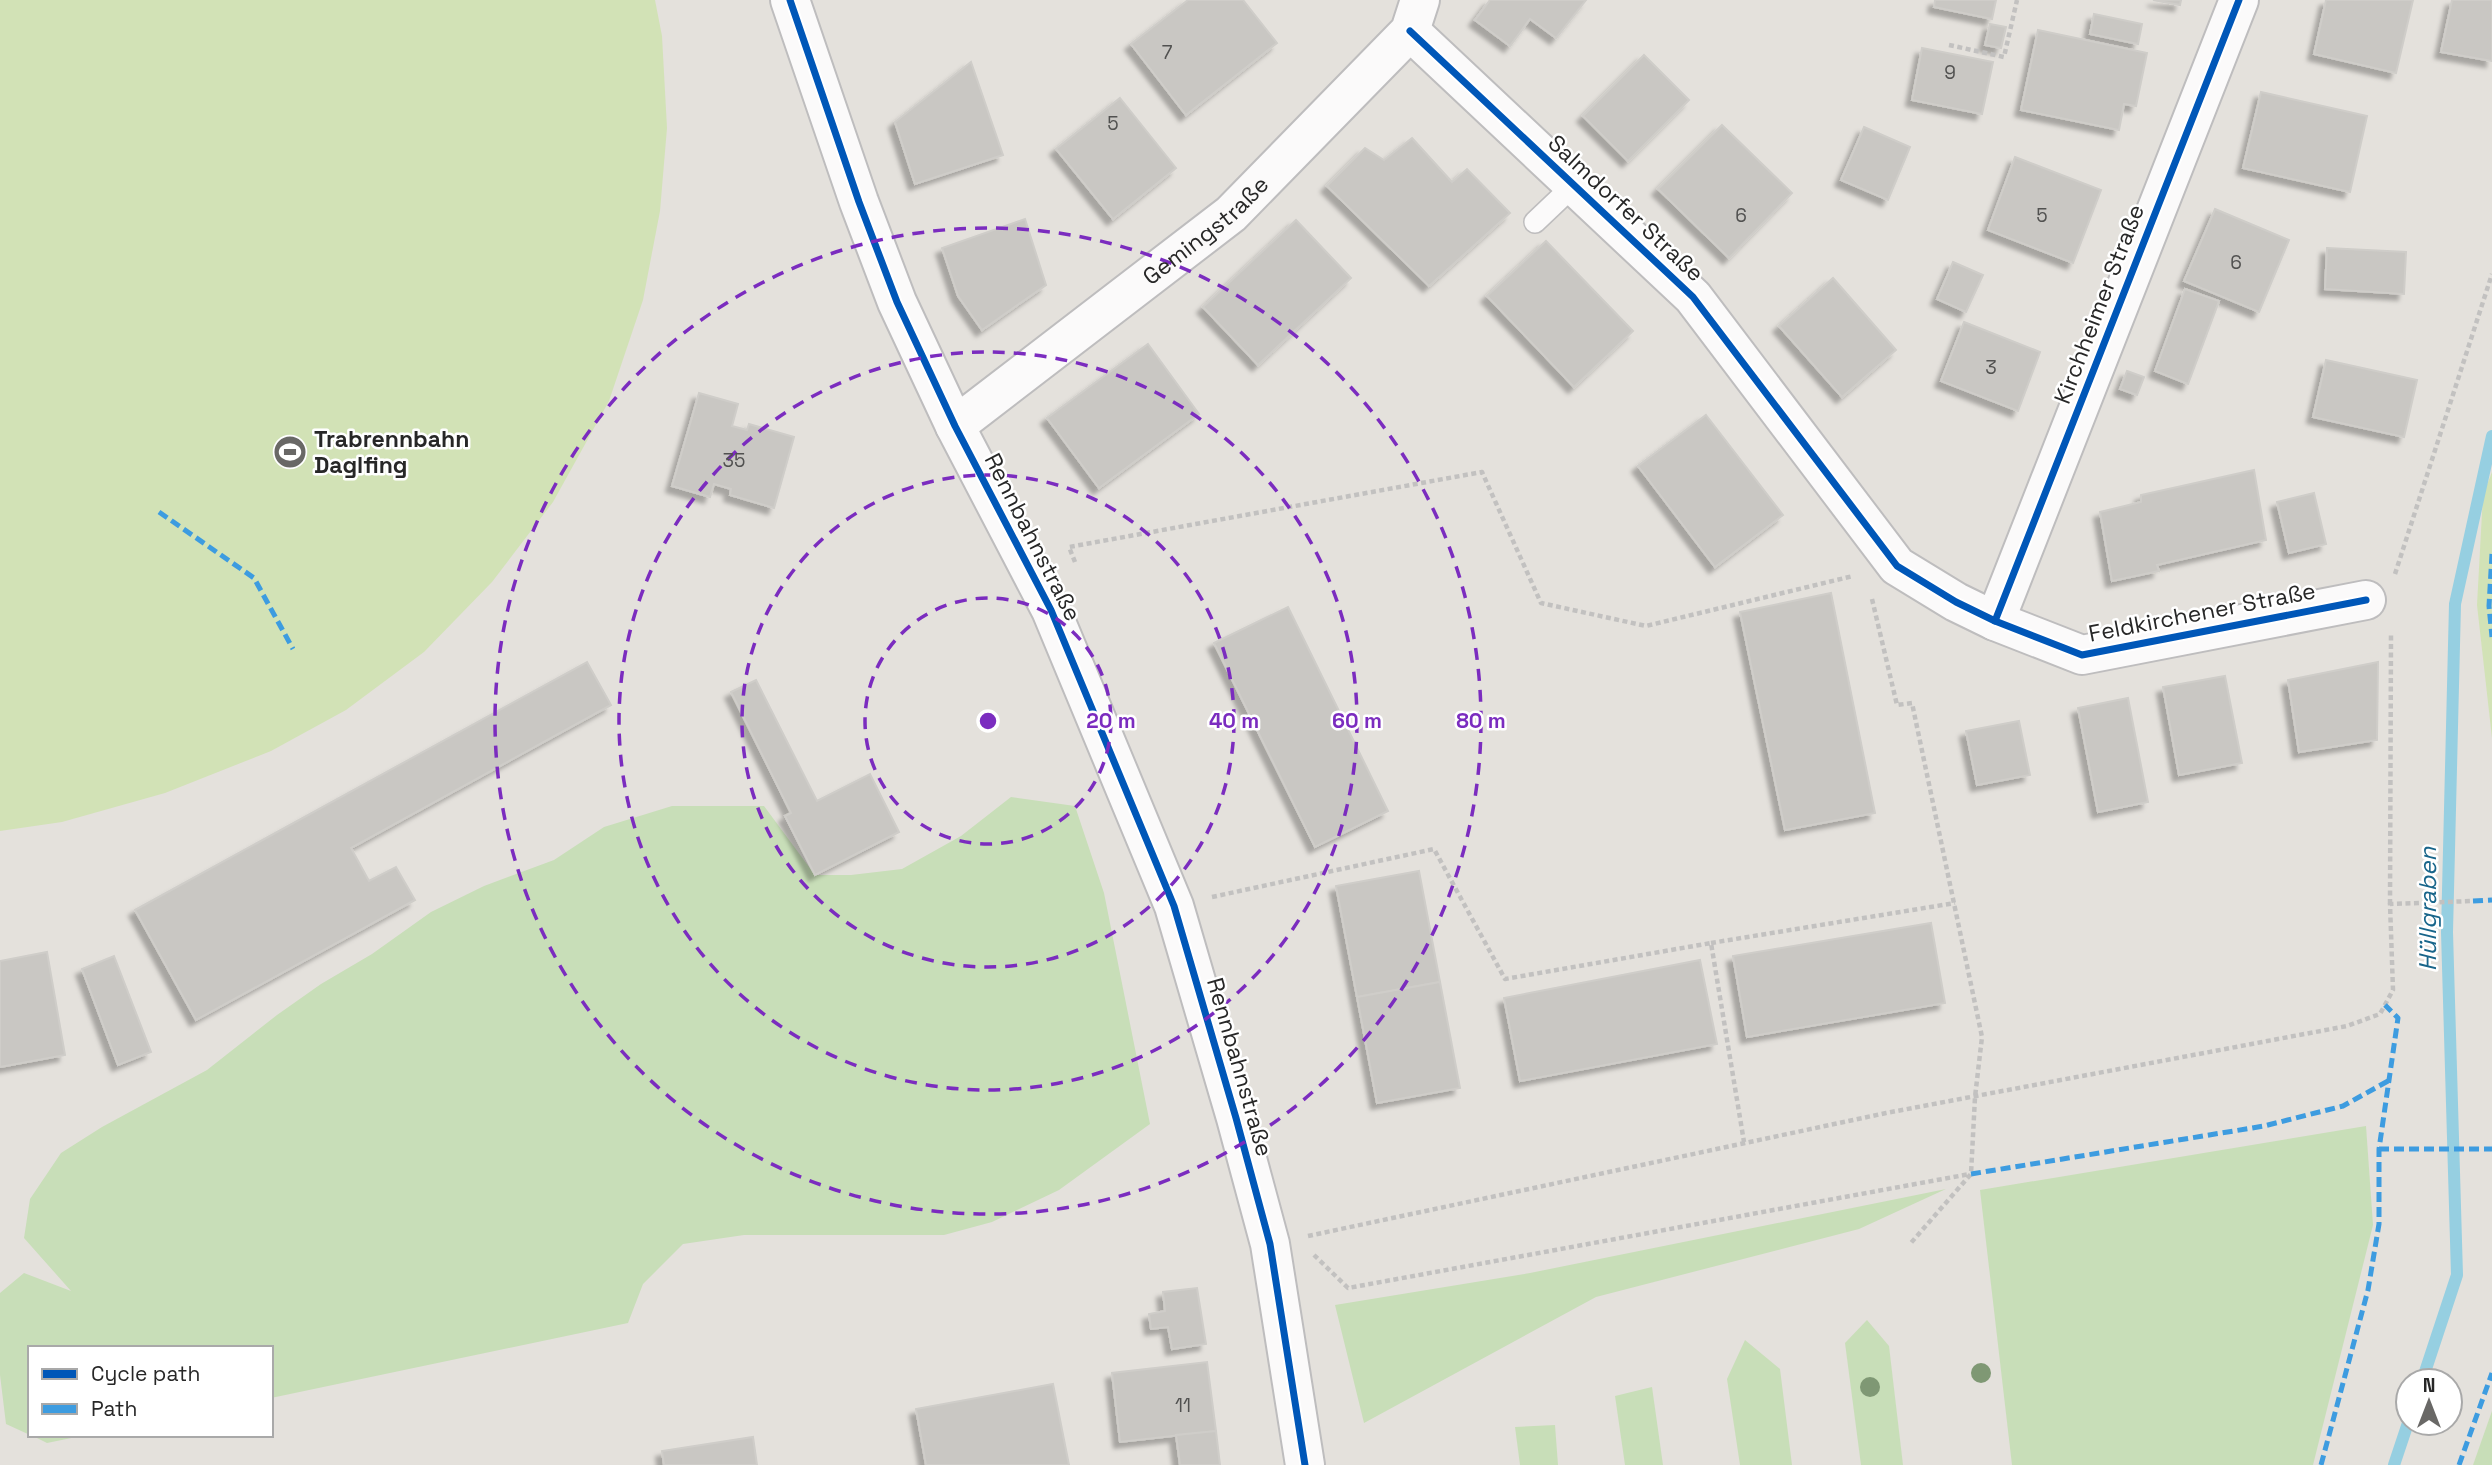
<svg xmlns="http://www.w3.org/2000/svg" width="2492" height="1465" font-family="'Space Grotesk',sans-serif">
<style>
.green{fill:#c8deb8}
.pitch{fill:#d2e2b6}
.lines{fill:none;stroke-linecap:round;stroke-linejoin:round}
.stream{stroke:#96cfe1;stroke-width:12}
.building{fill:#c9c7c3;stroke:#cfcdc9;stroke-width:2;filter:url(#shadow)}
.lane-casing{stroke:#bebdbe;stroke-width:24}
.street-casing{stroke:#bebdbe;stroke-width:42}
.secondary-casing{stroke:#bebdbe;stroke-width:42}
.path{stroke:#c2c1c0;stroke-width:4.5;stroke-dasharray:5 3.5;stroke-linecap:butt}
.lane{stroke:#fbfafa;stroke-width:21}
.street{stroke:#fbfafa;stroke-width:38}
.secondary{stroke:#fbfafa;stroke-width:38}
.quiet{stroke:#3d9ce0;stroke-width:5;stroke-dasharray:10 5;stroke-linecap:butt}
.cycleway-casing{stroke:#fff;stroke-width:11}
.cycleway{stroke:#0057b8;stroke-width:7}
.tree{fill:#7f9874}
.ring{fill:none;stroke:#7b2cbf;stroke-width:3.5;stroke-dasharray:12 9}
.labels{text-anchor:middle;stroke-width:5;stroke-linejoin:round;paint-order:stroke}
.number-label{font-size:19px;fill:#515150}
.street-label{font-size:23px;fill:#272727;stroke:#fff}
.poi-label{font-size:23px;font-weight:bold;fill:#272727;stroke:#fff;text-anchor:start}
.water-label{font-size:24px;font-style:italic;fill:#18658a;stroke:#fff}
.centre{fill:#7b2cbf;stroke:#fff;stroke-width:3.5}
.ring-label{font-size:21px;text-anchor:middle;font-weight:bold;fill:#7b2cbf;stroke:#fff;stroke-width:5;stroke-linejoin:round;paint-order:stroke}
</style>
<defs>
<filter id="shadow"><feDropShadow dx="-6" dy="6" stdDeviation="2" flood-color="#0004"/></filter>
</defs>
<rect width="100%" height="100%" fill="#e4e1dc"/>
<!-- green -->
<g class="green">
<polygon points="1011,797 1075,806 1104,893 1150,1124 1059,1190 992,1222 944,1235 744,1235 683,1244 643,1284 628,1323 271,1398 271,1348 30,1348 30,1435 6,1424 0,1375 0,1293 24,1273 71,1291 24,1238 30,1199 61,1153 102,1127 207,1070 277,1015 321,984 372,954 431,912 484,886 554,860 604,827 672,806 764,806 815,875 851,875 902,869 961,836"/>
<polygon points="2366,1126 2373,1225 2313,1465 2012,1465 1980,1190"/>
<polygon points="1946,1189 1859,1229 1596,1297 1364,1423 1335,1305 1530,1273"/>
<polygon points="1867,1320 1889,1346 1903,1465 1861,1465 1845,1343"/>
<polygon points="1745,1340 1780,1369 1792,1465 1740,1465 1727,1379"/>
<polygon points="1652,1387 1663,1465 1625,1465 1615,1396"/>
<polygon points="2492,1411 2492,1465 2473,1465"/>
<polygon points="1555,1425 1558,1465 1520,1465 1515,1427"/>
<polygon points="31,1435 86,1435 47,1443"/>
</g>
<!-- pitch -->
<g class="pitch">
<polygon points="0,0 655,0 662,36 667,128 660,211 643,300 609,401 553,502 492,582 424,652 346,710 271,751 165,793 62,822 0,831"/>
<polygon points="2492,472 2492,738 2477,605 2483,495"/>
</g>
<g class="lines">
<!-- stream -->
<g class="stream">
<polyline points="2422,1381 2457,1275 2447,932 2455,604 2492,436"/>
<polyline points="2394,1465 2408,1423"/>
</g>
</g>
<!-- building -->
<g class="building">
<polygon points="1188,0 1243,0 1277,43 1186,115 1131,44"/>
<polygon points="1490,0 1586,0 1556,38 1530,19 1510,46 1475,20"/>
<polygon points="1935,0 1996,0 1992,19 1934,7"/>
<polygon points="2153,0 2181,0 2180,5"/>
<polygon points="2326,0 2413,0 2396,73 2314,54"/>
<polygon points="2452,0 2492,0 2492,61 2441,52"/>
<polygon points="2094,14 2142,24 2138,44 2090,34"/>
<polygon points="1990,24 2006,27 2001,48 1985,45"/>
<polygon points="2038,30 2147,53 2136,106 2124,104 2119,130 2021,110"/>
<polygon points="1922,48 1993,62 1982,114 1912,100"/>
<polygon points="1644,55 1689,100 1628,161 1583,116"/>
<polygon points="971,62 1003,155 915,184 895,122"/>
<polygon points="2261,92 2367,116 2350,192 2243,168"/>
<polygon points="1120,98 1176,168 1113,219 1056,149"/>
<polygon points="1722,125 1792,193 1729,258 1658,189"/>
<polygon points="1864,127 1910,147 1888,200 1841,180"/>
<polygon points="1412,138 1452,182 1467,169 1510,213 1429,286 1327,186 1365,148 1384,160"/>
<polygon points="2015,157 2101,190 2073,263 1988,230"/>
<polygon points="2215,209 2289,240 2259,312 2184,281"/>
<polygon points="1025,219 1046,285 982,330 958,296 942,248"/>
<polygon points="1296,220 1351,278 1258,365 1203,307"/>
<polygon points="1546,241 1633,331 1574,387 1487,296"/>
<polygon points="2327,248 2406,252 2404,294 2325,289"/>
<polygon points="1953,262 1983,275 1966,312 1937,299"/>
<polygon points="1833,278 1896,350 1842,397 1779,326"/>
<polygon points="2185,289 2219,301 2188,384 2155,371"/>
<polygon points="1964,322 2040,352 2018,411 1941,381"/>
<polygon points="1148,344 1199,414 1099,488 1047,418"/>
<polygon points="2326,360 2417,380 2404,437 2313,417"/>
<polygon points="2127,371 2144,377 2137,395 2120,389"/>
<polygon points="699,393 738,404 732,426 747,430 749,424 794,437 774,508 730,495 731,489 714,484 710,497 672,486"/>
<polygon points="1706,415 1783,515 1715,567 1638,466"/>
<polygon points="2254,470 2266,540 2157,565 2159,571 2112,581 2100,512 2141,502 2141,495"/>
<polygon points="2314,493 2326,544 2289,553 2277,502"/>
<polygon points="1831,593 1875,813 1785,830 1740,612"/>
<polygon points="1288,607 1388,811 1315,847 1214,643"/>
<polygon points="587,662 611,705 351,848 369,881 396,867 415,900 196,1020 135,910"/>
<polygon points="2378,662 2377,740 2299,752 2288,680"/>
<polygon points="2225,676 2242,763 2179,775 2163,687"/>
<polygon points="756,680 817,801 870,774 899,832 815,875 785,816 791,813 731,692"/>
<polygon points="2128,698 2148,802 2098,812 2078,708"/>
<polygon points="2019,721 2030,775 1977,785 1966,731"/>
<polygon points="1419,871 1440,982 1357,997 1336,886"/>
<polygon points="1931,923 1945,1003 1747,1037 1733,956"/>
<polygon points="47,952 65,1055 0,1067 0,961"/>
<polygon points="114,956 151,1052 118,1065 82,969"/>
<polygon points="1700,960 1717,1044 1520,1081 1504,998"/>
<polygon points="1440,982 1460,1088 1377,1103 1357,997"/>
<polygon points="1197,1288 1206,1344 1172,1349 1168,1327 1151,1329 1149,1314 1165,1311 1163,1292"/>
<polygon points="1207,1362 1216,1431 1120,1442 1112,1373"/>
<polygon points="1053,1384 1069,1465 926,1465 916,1409"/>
<polygon points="1216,1431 1220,1465 1180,1465 1176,1435"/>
<polygon points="753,1437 757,1465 664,1465 662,1451"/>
</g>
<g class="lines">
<defs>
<polyline id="lane" points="1535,222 1574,185"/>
<g id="street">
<polyline points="1410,31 1693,297 1897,566 1956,602 1995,621 2082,655 2366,600"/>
<path id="s1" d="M955 426 1231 214 1410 31 1420 0"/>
<polyline points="1995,621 2239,0"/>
</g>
<polyline id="secondary" points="790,0 859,202 897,302 955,426 1051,610 1174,906 1236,1118 1270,1244 1305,1465"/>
</defs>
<!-- lane casing -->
<use href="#lane" class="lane-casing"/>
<!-- street casing -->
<use href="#street" class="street-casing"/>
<!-- secondary casing -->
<use href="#secondary" class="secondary-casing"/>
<!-- path -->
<g class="path">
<polyline points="1949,45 2004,57 2017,0"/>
<polyline points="1075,562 1069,547 1482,472 1541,603 1646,626 1853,576"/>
<polyline points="2395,574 2492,274"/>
<polyline points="1872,599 1897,705 1912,703 1982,1037 1975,1097 1971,1174 1910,1244"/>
<polyline points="1212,897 1434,849 1505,979 1711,943 1744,1142"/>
<polyline points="2390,904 2391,632"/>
<polyline points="1711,943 1955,903"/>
<polyline points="1308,1236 1886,1113 2347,1026 2380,1014 2393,990 2390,904 2473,901"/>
<polyline points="1314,1255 1348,1288 1970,1174"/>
</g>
<!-- lane -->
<use href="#lane" class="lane"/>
<!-- street -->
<use href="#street" class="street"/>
<!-- secondary -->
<use href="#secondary" class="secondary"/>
<!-- quiet -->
<g class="quiet">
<polyline points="159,512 254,578 293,649"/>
<polyline points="2492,554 2489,606 2492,637"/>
<polyline points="2473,901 2492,900"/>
<polyline points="2379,1149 2492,1149"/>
<polyline points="1971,1174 2264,1126 2343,1106 2388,1081"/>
<polyline points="2321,1465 2368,1290 2379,1224 2379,1149 2398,1018 2385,1005"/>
<polyline points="2459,1465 2492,1373"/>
</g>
<defs>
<g id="cycleway">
<polyline points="790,0 859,202 897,302 955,426 1051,610 1174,906 1236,1118 1270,1244 1305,1465"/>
<polyline points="1410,31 1693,297 1897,566 1956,602 1995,621 2082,655 2366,600"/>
<polyline points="1995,621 2239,0"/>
</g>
</defs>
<!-- cycleway casing -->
<use href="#cycleway" class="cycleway-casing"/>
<!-- cycleway -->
<use href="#cycleway" class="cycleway"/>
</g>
<!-- trees -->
<g class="tree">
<circle cx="1981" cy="1373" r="10"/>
<circle cx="1870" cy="1387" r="10"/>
</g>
<!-- distance rings -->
<g class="ring">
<circle cx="988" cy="721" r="123"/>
<circle cx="988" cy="721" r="246"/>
<circle cx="988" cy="721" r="369"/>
<circle cx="988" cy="721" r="493"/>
</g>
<!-- icons -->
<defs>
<symbol id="stadium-disc" viewBox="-11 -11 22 22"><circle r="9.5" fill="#696866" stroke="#fff"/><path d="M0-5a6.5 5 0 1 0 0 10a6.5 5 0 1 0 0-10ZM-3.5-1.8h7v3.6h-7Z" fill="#fff"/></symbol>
</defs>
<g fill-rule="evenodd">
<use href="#stadium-disc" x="271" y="433" width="38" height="38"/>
</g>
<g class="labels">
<!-- number labels -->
<g class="number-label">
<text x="1167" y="59">7</text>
<text x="1950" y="79">9</text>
<text x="1113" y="130">5</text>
<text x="1741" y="222">6</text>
<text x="2042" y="222">5</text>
<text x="2236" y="269">6</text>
<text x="1991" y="374">3</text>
<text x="734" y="467">35</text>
<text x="1183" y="1412">11</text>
</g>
<!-- street labels -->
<g class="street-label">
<text transform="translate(1626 208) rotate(43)" y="8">Salmdorfer Straße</text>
<text dy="8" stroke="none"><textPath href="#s1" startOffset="318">Gemingstraße</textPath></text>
<text transform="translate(2099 304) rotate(-69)" y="8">Kirchheimer Straße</text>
<text transform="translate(1033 537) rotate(63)" y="8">Rennbahnstraße</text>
<text transform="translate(2202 612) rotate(-11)" y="8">Feldkirchener Straße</text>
<text transform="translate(1240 1067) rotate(74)" y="8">Rennbahnstraße</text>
</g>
<!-- poi labels -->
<g class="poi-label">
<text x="314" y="447">Trabrennbahn<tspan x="314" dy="26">Daglfing</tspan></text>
</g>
<!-- water labels -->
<g class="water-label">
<text transform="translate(2428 909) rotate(-90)" y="8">Hüllgraben</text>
</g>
</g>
<circle cx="988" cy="721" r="10" class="centre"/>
<g class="ring-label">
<text x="1111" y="728">20 m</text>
<text x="1234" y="728">40 m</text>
<text x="1357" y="728">60 m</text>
<text x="1481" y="728">80 m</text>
</g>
<!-- legend -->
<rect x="28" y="1346" width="245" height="91" fill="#ffffff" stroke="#a9a9a9" stroke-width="2"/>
<rect x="42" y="1369" width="35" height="10" fill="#0057b8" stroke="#a9a9a9" stroke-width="2"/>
<text x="91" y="1381" font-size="21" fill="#272727">Cycle path</text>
<rect x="42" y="1404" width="35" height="10" fill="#3d9ce0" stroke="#a9a9a9" stroke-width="2"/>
<text x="91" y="1416" font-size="21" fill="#272727">Path</text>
<!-- north arrow -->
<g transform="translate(2429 1402)"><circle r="33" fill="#ffffff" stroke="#a9a9a9" stroke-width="2"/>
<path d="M0-5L12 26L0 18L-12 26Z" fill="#696866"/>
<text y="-10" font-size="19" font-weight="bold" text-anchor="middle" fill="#272727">N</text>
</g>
</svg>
